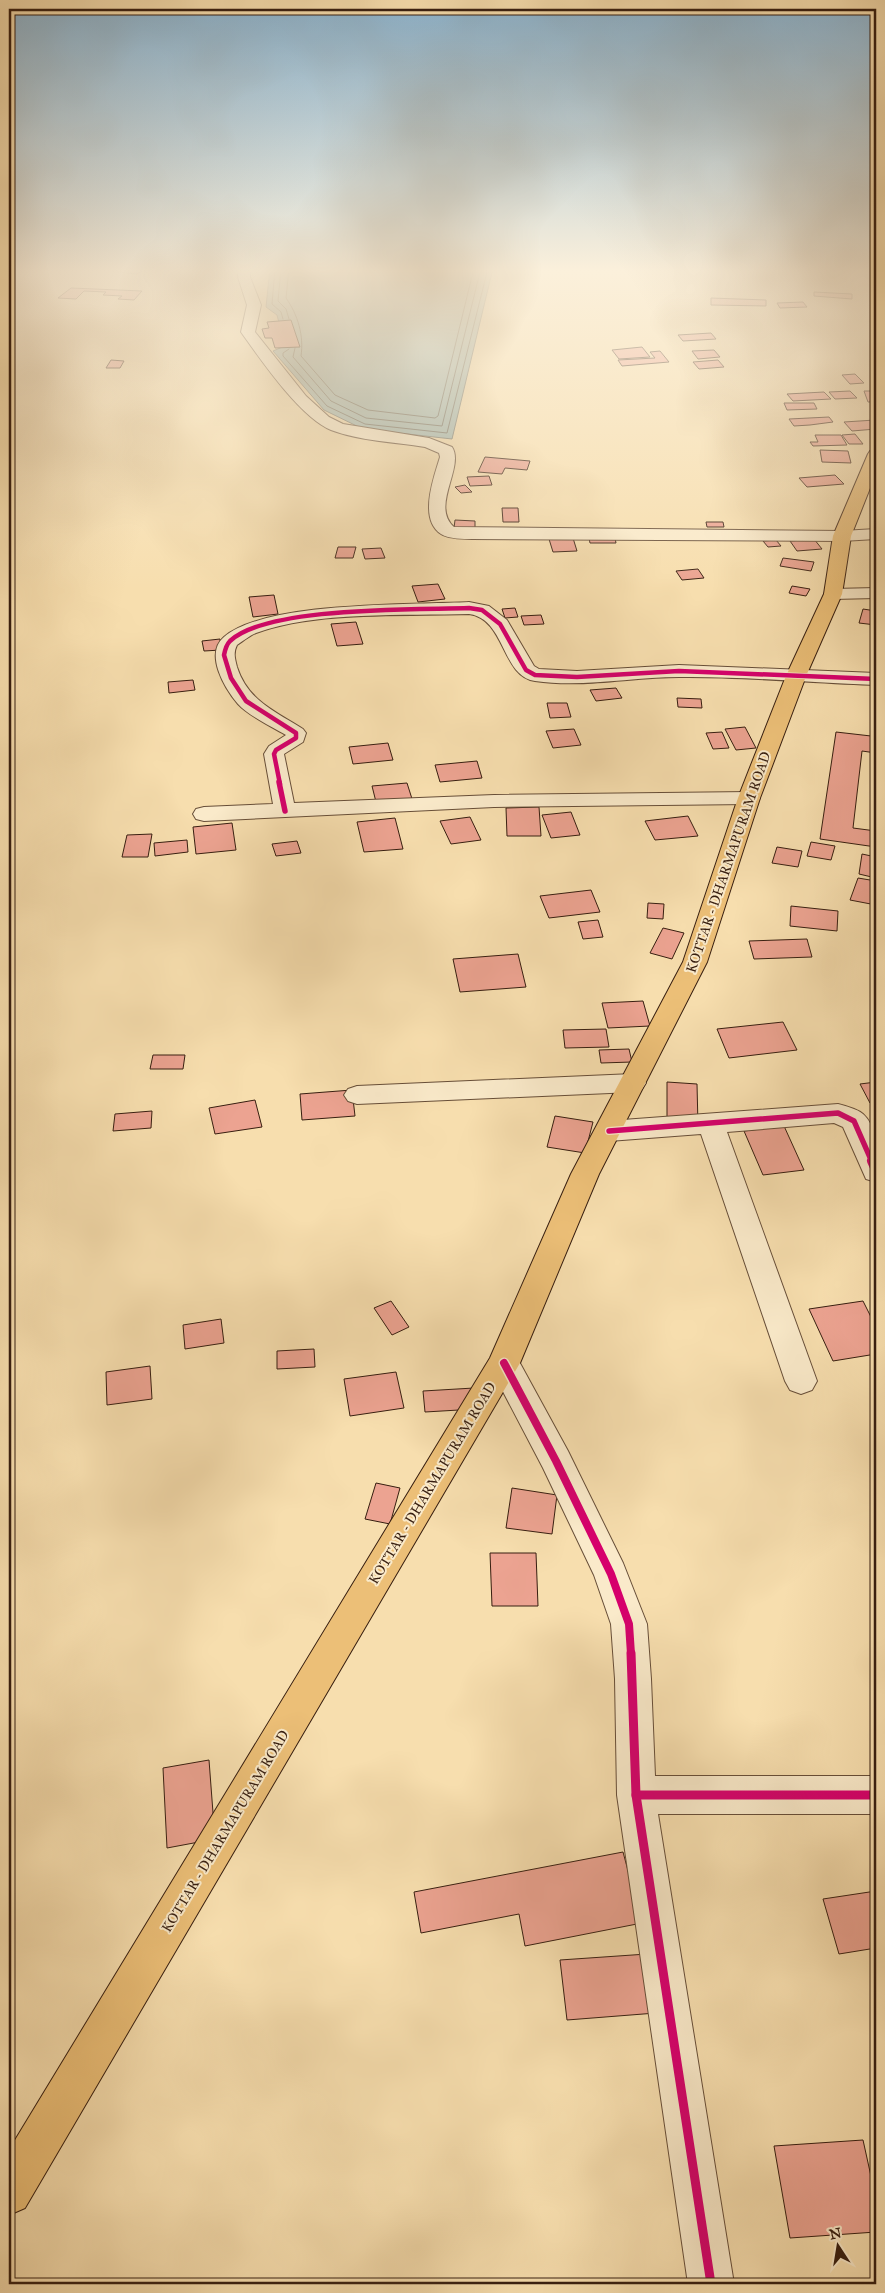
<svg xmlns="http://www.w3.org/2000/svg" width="885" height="2293" font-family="'IM FELL Great Primer',serif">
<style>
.water{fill:#a1bab5;stroke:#777c73}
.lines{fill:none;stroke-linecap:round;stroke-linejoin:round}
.shore{stroke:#6c6c62;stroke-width:1}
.building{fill:#eca391;stroke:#371e10}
.minor-casing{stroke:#674e38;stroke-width:2}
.major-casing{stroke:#371e10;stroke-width:2}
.minor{fill:#faeaca;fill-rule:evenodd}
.major{fill:#ecbf77;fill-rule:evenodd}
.cycleway-far3-casing{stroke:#faeaca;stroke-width:6}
.cycleway-far2-casing{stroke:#faeaca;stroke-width:8}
.cycleway-far1-casing{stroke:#faeaca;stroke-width:11}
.cycleway-casing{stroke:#faeaca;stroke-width:12}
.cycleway-far3{stroke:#d6006c;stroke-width:4.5}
.cycleway-far2{stroke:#d6006c;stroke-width:5.5}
.cycleway-far1{stroke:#d6006c;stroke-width:8}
.cycleway{stroke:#d6006c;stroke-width:9}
.labels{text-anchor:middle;stroke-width:4;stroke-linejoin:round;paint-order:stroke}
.street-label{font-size:14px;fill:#371e10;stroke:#faeaca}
</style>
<rect width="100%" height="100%" fill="#f7deae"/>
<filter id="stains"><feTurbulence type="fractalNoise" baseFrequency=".004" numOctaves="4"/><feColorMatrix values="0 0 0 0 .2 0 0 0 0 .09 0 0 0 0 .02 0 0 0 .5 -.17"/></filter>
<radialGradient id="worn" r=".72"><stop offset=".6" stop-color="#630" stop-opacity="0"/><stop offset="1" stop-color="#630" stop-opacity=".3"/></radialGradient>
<!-- water -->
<polygon class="water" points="270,268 493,268 452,439 363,429 324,410 273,351 285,346 277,315 266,307"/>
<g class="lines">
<!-- shore -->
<g class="shore">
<polyline points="275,268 272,304 281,312 283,319"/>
<polyline points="281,268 278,301 286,309 289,319"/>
<path d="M289 268 286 298C298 315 304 336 301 356L335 395 368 410 435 418 438 416 474 268"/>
<polyline points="295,348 293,357 331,401 366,418 442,426 481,268"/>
<polyline points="289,349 283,353 283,356 327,406 365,424 447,433 488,268"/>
</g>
</g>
<!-- building -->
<g class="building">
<polygon points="106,268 143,268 146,269 137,274 103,270"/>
<polygon points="71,288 142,291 134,300 118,299 122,296 103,295 106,292 84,291 76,299 58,298"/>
<polygon points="814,292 852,294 852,299 814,296"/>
<polygon points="711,298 766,300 766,306 711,305"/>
<polygon points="803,302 807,307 780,308 777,303"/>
<polygon points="291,320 300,347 275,348 272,338 265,338 262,329 269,328 267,322"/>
<polygon points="711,333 716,339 683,341 678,335"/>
<polygon points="642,347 650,357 619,359 612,350"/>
<polygon points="714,350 720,357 698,359 692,351"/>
<polygon points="660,351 669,362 622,366 618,360 655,358 650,352"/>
<polygon points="111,360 124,361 120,368 106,368"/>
<polygon points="718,360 724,367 699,369 693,362"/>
<polygon points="855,374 864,383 850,384 842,375"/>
<polygon points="850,391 857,398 835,399 829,392"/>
<polygon points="864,391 876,391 876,402 868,402"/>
<polygon points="824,392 831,399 793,401 787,394"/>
<polygon points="784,403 814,403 817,409 787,410"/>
<polygon points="829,417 833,422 810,425 794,426 789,419"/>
<polygon points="875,420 876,429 852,431 844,422"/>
<polygon points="855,434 863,444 849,444 842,435"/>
<polygon points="815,435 841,435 847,445 813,446 810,442 818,442"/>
<polygon points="820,450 848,451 851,463 822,462"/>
<polygon points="485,457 530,461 527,470 505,468 502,474 478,472"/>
<polygon points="835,475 844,484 807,487 799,478"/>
<polygon points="489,476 492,485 470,486 467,477"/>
<polygon points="465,485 472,492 461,493 455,487"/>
<polygon points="502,508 518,508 519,522 503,522"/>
<polygon points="455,520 475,521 475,528 454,528"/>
<polygon points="706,522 723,522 724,527 707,527"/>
<polygon points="573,538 577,551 553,552 549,539"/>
<polygon points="589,538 615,538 616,543 590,543"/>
<polygon points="814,539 822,549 797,551 790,541"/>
<polygon points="776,540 781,546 768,547 763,541"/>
<polygon points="338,547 356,547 353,558 335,558"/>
<polygon points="381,548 385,558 365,559 362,549"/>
<polygon points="783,558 814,562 811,571 780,566"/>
<polygon points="698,569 704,578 682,580 676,571"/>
<polygon points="438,584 445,599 418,602 412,586"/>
<polygon points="792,586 810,589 806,596 789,593"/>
<polygon points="274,595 278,614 253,617 249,597"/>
<polygon points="515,608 518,617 505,618 502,609"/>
<polygon points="863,609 876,611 876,625 859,623"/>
<polygon points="541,615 544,624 524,625 521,616"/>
<polygon points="356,622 363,644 337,646 331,624"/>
<polygon points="220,639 221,650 204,651 202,641"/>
<polygon points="193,680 195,690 169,693 168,682"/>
<polygon points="616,688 622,698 596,701 590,690"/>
<polygon points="677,698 701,699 702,708 678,707"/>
<polygon points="547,703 567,703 571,717 550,718"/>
<polygon points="872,725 876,725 876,753 862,751 853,828 876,831 876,847 820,839 836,732 871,736"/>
<polygon points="745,727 756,748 736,750 725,729"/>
<polygon points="574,729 581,745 553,748 546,731"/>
<polygon points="722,732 729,748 713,749 706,733"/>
<polygon points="388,743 393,760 353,764 349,747"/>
<polygon points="477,761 482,778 440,782 435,765"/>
<polygon points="407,783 413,802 377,806 372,786"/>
<polygon points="539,807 541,836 507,836 506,808"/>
<polygon points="571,812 580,835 551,838 542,815"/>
<polygon points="688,816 698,836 655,840 645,821"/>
<polygon points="470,817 481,840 451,844 440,821"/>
<polygon points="395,818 403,849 364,852 357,822"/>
<polygon points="232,823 236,850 196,854 193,827"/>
<polygon points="152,834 148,857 122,857 127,835"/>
<polygon points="187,840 188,852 155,856 154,843"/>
<polygon points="297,841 301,853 276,856 272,844"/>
<polygon points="811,842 835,846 831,860 807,856"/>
<polygon points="777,847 802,851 798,867 772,863"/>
<polygon points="862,854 876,857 876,878 859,874"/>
<polygon points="858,878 876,881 876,905 850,900"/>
<polygon points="591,890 600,912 549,918 540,896"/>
<polygon points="648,903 664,904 663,919 647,918"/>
<polygon points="791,906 838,911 837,931 790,926"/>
<polygon points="598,920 603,937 583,939 578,922"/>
<polygon points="663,928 684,933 672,959 650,953"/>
<polygon points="807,939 812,957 754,959 749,941"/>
<polygon points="518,954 526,987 460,992 453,959"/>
<polygon points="643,1001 650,1026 608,1028 602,1003"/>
<polygon points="783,1022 797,1050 729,1058 717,1029"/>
<polygon points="606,1029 609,1047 565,1048 563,1030"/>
<polygon points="629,1049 632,1062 601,1063 599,1050"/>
<polygon points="153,1055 185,1055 183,1069 150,1069"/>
<polygon points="667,1082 697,1084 698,1126 667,1124"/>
<polygon points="876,1082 876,1102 870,1103 860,1084"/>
<polygon points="352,1090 355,1116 302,1120 300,1094"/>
<polygon points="255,1100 262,1127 215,1134 209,1108"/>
<polygon points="152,1111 151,1128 113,1131 115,1114"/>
<polygon points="555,1116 593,1122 585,1153 547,1147"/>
<polygon points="784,1126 804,1170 763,1175 744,1131"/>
<polygon points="391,1301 409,1327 392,1335 374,1308"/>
<polygon points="863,1301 876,1327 876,1354 833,1361 809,1309"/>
<polygon points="221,1319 224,1343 185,1349 183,1325"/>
<polygon points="314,1349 315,1367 277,1369 277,1351"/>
<polygon points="150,1366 152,1399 107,1405 106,1372"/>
<polygon points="396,1372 404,1408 350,1416 344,1379"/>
<polygon points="474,1388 476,1409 425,1412 423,1391"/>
<polygon points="376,1483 400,1488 390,1524 365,1519"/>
<polygon points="512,1488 557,1495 552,1534 506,1528"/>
<polygon points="490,1553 536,1553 538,1606 492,1606"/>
<polygon points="209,1760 215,1839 167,1848 163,1768"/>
<polygon points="623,1852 642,1923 525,1946 519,1914 421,1933 414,1892"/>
<polygon points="876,1891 876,1948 839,1954 823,1899"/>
<polygon points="647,1954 656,2013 567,2020 560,1960"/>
<polygon points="863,2140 876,2199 876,2232 790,2238 774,2146"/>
</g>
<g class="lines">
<defs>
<g id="minor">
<path d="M238 268H250V277L261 305 255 332 306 396 329 417 343 424 429 438 452 447C465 467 430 506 454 527L842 531 876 529V539L842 541 472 539C463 539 449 539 441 534 418 519 434 477 440 457L439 453 425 447C395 442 360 441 331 430 300 417 261 360 241 332L247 305 238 277Z"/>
<polygon points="876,588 876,598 833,599 827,598 824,594 827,590 833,589"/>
<path d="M469 602 489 606 507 620 534 666 539 669 577 671 679 665 876 673V685C811 683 744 676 679 677 631 677 582 688 535 681 501 676 506 619 469 614 406 616 315 611 256 633 249 636 243 641 237 645 233 653 235 659 237 667 248 701 275 711 303 729L306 733 303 742 284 754 294 803 494 795 749 792 757 793 760 798 757 803 749 804 494 807 204 821 196 819 193 814 196 809 204 807 273 804 264 754 269 746 286 735C272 727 249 716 238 704 225 689 204 654 224 637 266 601 412 605 469 602Z"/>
<polygon points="633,1074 642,1077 646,1083 642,1089 633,1092 357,1104 348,1101 344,1095 348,1089 357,1086"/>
<path d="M838 1104C846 1106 857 1109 863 1114 880 1129 876 1162 876 1182L866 1179 843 1127 834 1123 727 1132 817 1381 812 1390 801 1394 790 1390 785 1381 701 1134 609 1141 599 1138 595 1131 599 1124 609 1121Z"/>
<polygon points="504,1351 515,1354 568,1451 623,1563 647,1624 651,1679 655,1776 876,1776 876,1814 658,1814 734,2284 688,2284 617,1795 615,1679 611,1624 594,1575 543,1468 488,1363 493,1354"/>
</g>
<polygon id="major" points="876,449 876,473 851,536 842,594 806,676 760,798 707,962 599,1174 520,1363 25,2208 9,2215 9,2150 490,1358 571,1174 683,962 738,798 786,676 824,594 833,536 868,454 870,451"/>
</defs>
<!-- minor casing -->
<use href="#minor" class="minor-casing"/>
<!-- major casing -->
<use href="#major" class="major-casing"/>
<!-- minor -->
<use href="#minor" class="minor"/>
<!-- major -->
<use href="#major" class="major"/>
<defs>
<path id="cycleway-far3" d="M280 784 274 754 276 750 296 738V733L246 701 231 678 224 655C225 650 226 645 230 641 268 606 416 610 469 608L482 610 500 624 526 670 535 675 577 677 679 671 876 679"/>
<g id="cycleway-far2">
<polyline points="279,782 285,811"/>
<polyline points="609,1131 838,1113 854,1121 872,1162"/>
</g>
<g id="cycleway-far1">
<polyline points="871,1161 876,1172"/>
<polyline points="504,1363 556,1461 611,1574 629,1624 631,1654"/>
</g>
<g id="cycleway">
<polyline points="631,1653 636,1795 876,1795"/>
<polyline points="636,1795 711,2284"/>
</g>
</defs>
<!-- cycleway-far3 casing -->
<use href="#cycleway-far3" class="cycleway-far3-casing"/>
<!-- cycleway-far2 casing -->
<use href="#cycleway-far2" class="cycleway-far2-casing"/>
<!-- cycleway-far1 casing -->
<use href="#cycleway-far1" class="cycleway-far1-casing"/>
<!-- cycleway casing -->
<use href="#cycleway" class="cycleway-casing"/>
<!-- cycleway-far3 -->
<use href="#cycleway-far3" class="cycleway-far3"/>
<!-- cycleway-far2 -->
<use href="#cycleway-far2" class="cycleway-far2"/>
<!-- cycleway-far1 -->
<use href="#cycleway-far1" class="cycleway-far1"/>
<!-- cycleway -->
<use href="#cycleway" class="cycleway"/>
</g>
<!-- sky -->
<linearGradient id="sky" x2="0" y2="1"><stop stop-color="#8bb6d4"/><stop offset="0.46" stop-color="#fbf0db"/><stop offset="1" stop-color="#fbf0db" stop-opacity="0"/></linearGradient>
<rect width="885" height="589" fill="url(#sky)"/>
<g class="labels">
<!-- street labels -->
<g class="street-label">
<text transform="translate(728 862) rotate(-71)" y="5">KOTTAR - DHARMAPURAM ROAD</text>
<text transform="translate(432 1483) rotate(-59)" y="5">KOTTAR - DHARMAPURAM ROAD</text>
<text transform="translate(225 1831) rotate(-59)" y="5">KOTTAR - DHARMAPURAM ROAD</text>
</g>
</g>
<!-- margin -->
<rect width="885" height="2293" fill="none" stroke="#f7deae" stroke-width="30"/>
<rect x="10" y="10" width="865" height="2273" fill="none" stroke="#371e10" stroke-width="2.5"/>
<rect x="15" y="15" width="855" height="2263" fill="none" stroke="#371e10"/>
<!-- north arrow -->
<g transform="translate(838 2246) rotate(348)" stroke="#faeaca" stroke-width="4" paint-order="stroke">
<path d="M0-4L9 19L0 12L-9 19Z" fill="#371e10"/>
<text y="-8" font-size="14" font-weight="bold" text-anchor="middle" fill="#371e10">N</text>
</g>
<rect width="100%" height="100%" filter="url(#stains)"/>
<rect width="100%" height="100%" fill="url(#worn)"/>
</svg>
